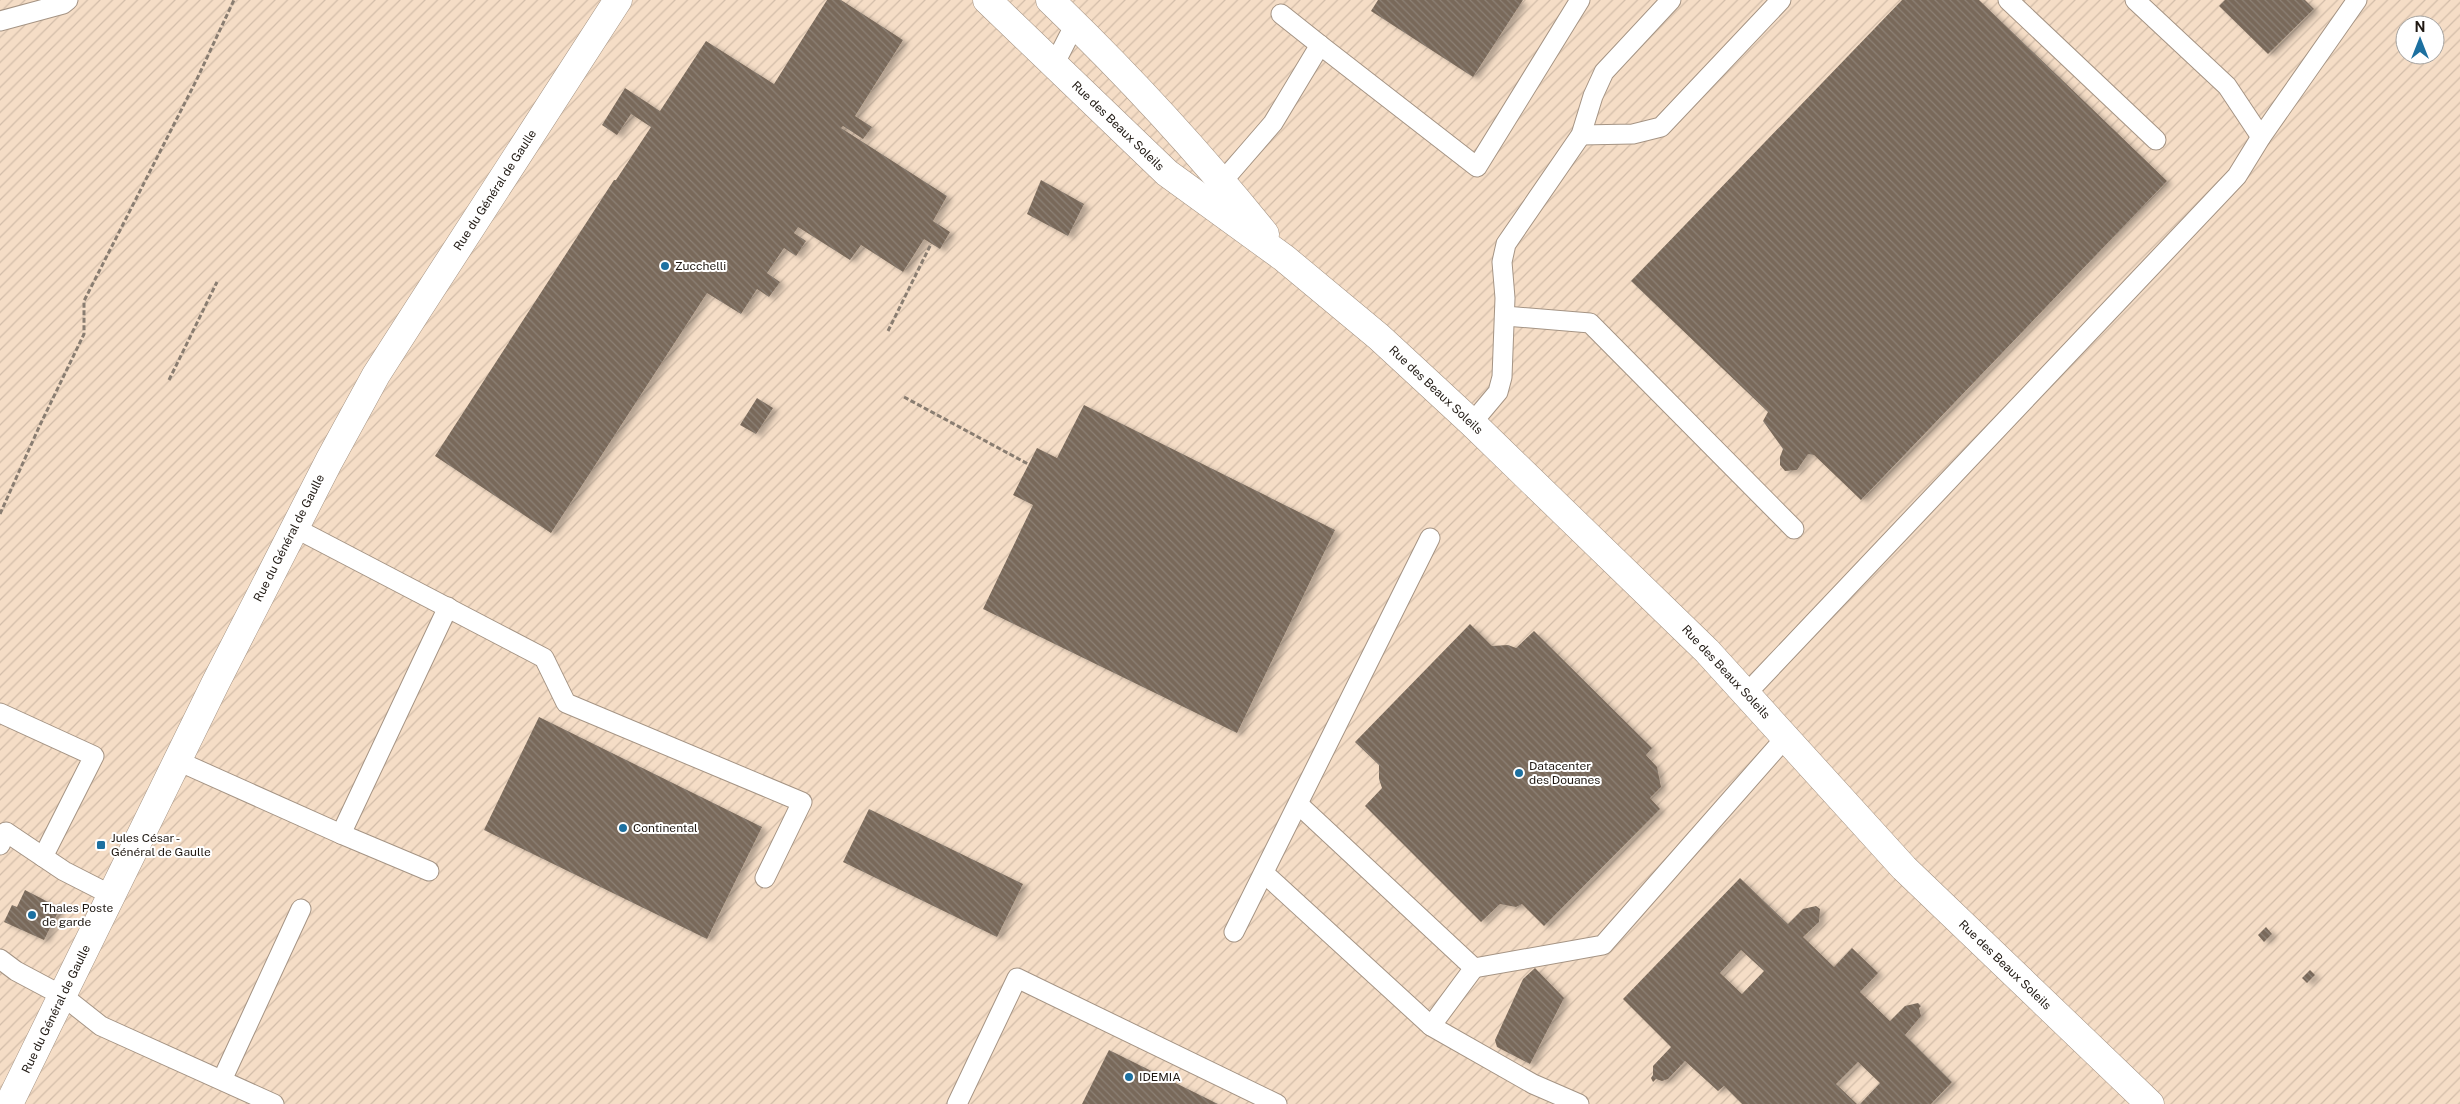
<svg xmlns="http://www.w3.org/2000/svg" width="2460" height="1104" font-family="'Public Sans',sans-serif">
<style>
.industrial{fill:url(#industrial-furrows);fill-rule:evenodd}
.building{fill:url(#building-back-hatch);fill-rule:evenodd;filter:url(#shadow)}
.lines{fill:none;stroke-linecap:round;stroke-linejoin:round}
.lane-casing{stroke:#a59484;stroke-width:21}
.secondary-casing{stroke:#a59484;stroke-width:29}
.path{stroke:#897d71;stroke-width:3;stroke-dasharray:5 2.5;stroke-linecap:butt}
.lane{stroke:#fff;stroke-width:19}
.secondary{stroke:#fff;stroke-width:28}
.poi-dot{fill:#1c70a0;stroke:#fff;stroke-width:2}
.labels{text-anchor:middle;stroke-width:4;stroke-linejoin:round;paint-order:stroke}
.street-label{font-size:12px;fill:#1f1812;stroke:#fff}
.poi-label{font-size:12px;fill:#1f1812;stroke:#fff;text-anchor:start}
</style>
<defs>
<pattern id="industrial-furrows" width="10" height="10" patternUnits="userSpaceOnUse" patternTransform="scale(1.25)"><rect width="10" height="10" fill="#f5ddc6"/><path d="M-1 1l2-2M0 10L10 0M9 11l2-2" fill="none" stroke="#d2bda9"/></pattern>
<pattern id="building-back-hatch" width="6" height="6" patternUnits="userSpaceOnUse" patternTransform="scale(1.25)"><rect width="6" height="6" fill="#79695a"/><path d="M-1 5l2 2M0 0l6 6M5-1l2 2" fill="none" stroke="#8d8176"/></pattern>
<filter id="shadow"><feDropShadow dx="5.5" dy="3" stdDeviation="2.5" flood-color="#0004"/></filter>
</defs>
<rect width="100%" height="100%" fill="#fbe9d7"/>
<!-- industrial -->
<path class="industrial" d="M0 0H2460V1104H0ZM2405 25H2435V55H2405Z"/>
<!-- building -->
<g class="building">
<polygon points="827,0 841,0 903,40 855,116 872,127 863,139 843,126 841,128 947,196 933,221 950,232 940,249 924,239 903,272 861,245 850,260 798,227 794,233 806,241 796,256 784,248 767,273 780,282 769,297 757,289 741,314 707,293 551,533 435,456 614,180 616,180 651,127 631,114 617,135 602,125 625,88 660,111 706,41 774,84"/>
<polygon points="1378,0 1523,0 1473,77 1371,11"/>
<polygon points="1902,0 1979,0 2167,181 1861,500 1814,455 1808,454 1797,470 1785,471 1780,465 1780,457 1783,449 1763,421 1768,412 1631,281"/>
<polygon points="2225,0 2305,0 2314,9 2268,54 2219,6"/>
<polygon points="1041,180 1084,204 1068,236 1027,214"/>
<polygon points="757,398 773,408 756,434 740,425"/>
<polygon points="1084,405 1335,530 1237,733 983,609 1033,505 1013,495 1037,448 1057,458"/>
<polygon points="1470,624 1492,646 1508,645 1516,648 1534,631 1652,748 1646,755 1657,767 1661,787 1650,798 1660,809 1544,926 1522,904 1516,907 1500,904 1481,922 1365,806 1382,788 1379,779 1379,765 1355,742"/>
<polygon points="539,717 762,827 707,939 484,830"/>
<polygon points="869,809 1023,884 997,937 843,862"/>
<path d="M1740 878 1788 924 1803 909 1816 906 1820 909 1819 922 1803 937 1834 967 1852 948 1875 970 1878 973 1860 992 1890 1021 1905 1006 1918 1003 1921 1006 1919 1008 1921 1016 1905 1035 1952 1082 1931 1104H1860L1880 1083 1858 1062 1836 1084 1857 1104H1742L1724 1086 1718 1091 1685 1061 1668 1079 1662 1081 1656 1079 1653 1082 1651 1078 1653 1075V1066L1671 1047 1623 999ZM1741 950 1764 971 1742 994 1720 973Z"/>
<polygon points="25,890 60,908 44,940 4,922 12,905 17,907"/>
<polygon points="2266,927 2272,934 2264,942 2258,935"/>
<polygon points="1535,968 1564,998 1530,1064 1497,1047 1495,1040 1523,979"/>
<polygon points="2310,970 2315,975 2307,983 2302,978"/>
<polygon points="1109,1050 1218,1104 1082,1104"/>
</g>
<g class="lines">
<defs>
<g id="lane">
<polyline points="2008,0 2156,140"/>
<polyline points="2135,0 2227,86 2261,137"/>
<polyline points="1281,14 1320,45"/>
<polyline points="0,21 63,4 68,0"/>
<polyline points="1054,65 1075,24"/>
<polyline points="1581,135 1633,134 1661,127 1781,0"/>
<polyline points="1215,190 1273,123 1320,45 1477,167 1580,0"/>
<polyline points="1505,316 1590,323 1794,529"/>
<polyline points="1472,423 1498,392 1502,377 1505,298 1502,262 1506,244 1581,135 1593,96 1604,72 1671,0"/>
<polyline points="295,528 544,658 566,703 802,802 765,878"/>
<polyline points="1747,693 2237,176 2261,137 2357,0"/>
<polyline points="0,713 94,756 43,857"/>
<polyline points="178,761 341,834 448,607"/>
<polyline points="341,834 429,871"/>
<polyline points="0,845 6,832 64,871 113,896"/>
<polyline points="1264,873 1431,1026 1474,968 1298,804"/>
<polyline points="1234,932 1430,538"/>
<polyline points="0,959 16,971 63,996 101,1026 274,1104"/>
<polyline points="1474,968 1603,945 1786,737"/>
<polyline points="1431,1026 1533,1084 1579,1104"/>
<polyline points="222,1080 301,909"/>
<polyline points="957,1104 1017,978 1277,1104"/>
</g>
<g id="secondary">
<polyline points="987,0 1167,173 1284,258 1379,337 1472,423 1707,651 1904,868 2150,1104"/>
<path d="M1050 0C1127 74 1198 151 1265 234"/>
<polyline points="9,1104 215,684 329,461 376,375 417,311 618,0"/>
</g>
</defs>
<!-- lane casing -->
<use href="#lane" class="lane-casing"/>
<!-- secondary casing -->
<use href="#secondary" class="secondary-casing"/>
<!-- path -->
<g class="path">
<polyline points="888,331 931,244"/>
<polyline points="169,380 217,282"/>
<polyline points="904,397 1028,464"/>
<polyline points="0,514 40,425 84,334 84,301 196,81 234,0"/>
</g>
<!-- lane -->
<use href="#lane" class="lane"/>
<!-- secondary -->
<use href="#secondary" class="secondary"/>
</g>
<!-- markers -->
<g class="poi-dot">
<circle cx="665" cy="266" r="5"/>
<circle cx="1519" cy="773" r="5"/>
<circle cx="623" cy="828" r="5"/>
<rect x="96" y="840" width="10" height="10" rx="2.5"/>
<circle cx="32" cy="915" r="5"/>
<circle cx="1129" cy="1077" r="5"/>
</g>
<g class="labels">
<!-- street labels -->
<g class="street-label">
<text transform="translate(1118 126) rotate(44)" y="4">Rue des Beaux Soleils</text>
<text transform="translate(495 190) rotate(-57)" y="4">Rue du Général de Gaulle</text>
<text transform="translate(1436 390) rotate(43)" y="4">Rue des Beaux Soleils</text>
<text transform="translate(289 538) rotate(-63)" y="4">Rue du Général de Gaulle</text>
<text transform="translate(1726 672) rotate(47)" y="4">Rue des Beaux Soleils</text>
<text transform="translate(2005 965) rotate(44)" y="4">Rue des Beaux Soleils</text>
<text transform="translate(56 1009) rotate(-64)" y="4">Rue du Général de Gaulle</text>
</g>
<!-- poi labels -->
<g class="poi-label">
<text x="675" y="270">Zucchelli</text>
<text x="1529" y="770">Datacenter<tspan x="1529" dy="14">des Douanes</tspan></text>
<text x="633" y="832">Continental</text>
<text x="111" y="842">Jules César -<tspan x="111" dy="14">Général de Gaulle</tspan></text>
<text x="42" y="912">Thales Poste<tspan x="42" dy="14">de garde</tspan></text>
<text x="1139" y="1081">IDEMIA</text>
</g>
</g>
<!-- north arrow -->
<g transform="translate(2420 40)"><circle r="24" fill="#ffffff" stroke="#a5a3a0"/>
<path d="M0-4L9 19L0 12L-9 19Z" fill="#1c70a0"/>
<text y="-8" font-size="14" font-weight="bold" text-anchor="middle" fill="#1f1812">N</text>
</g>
</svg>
